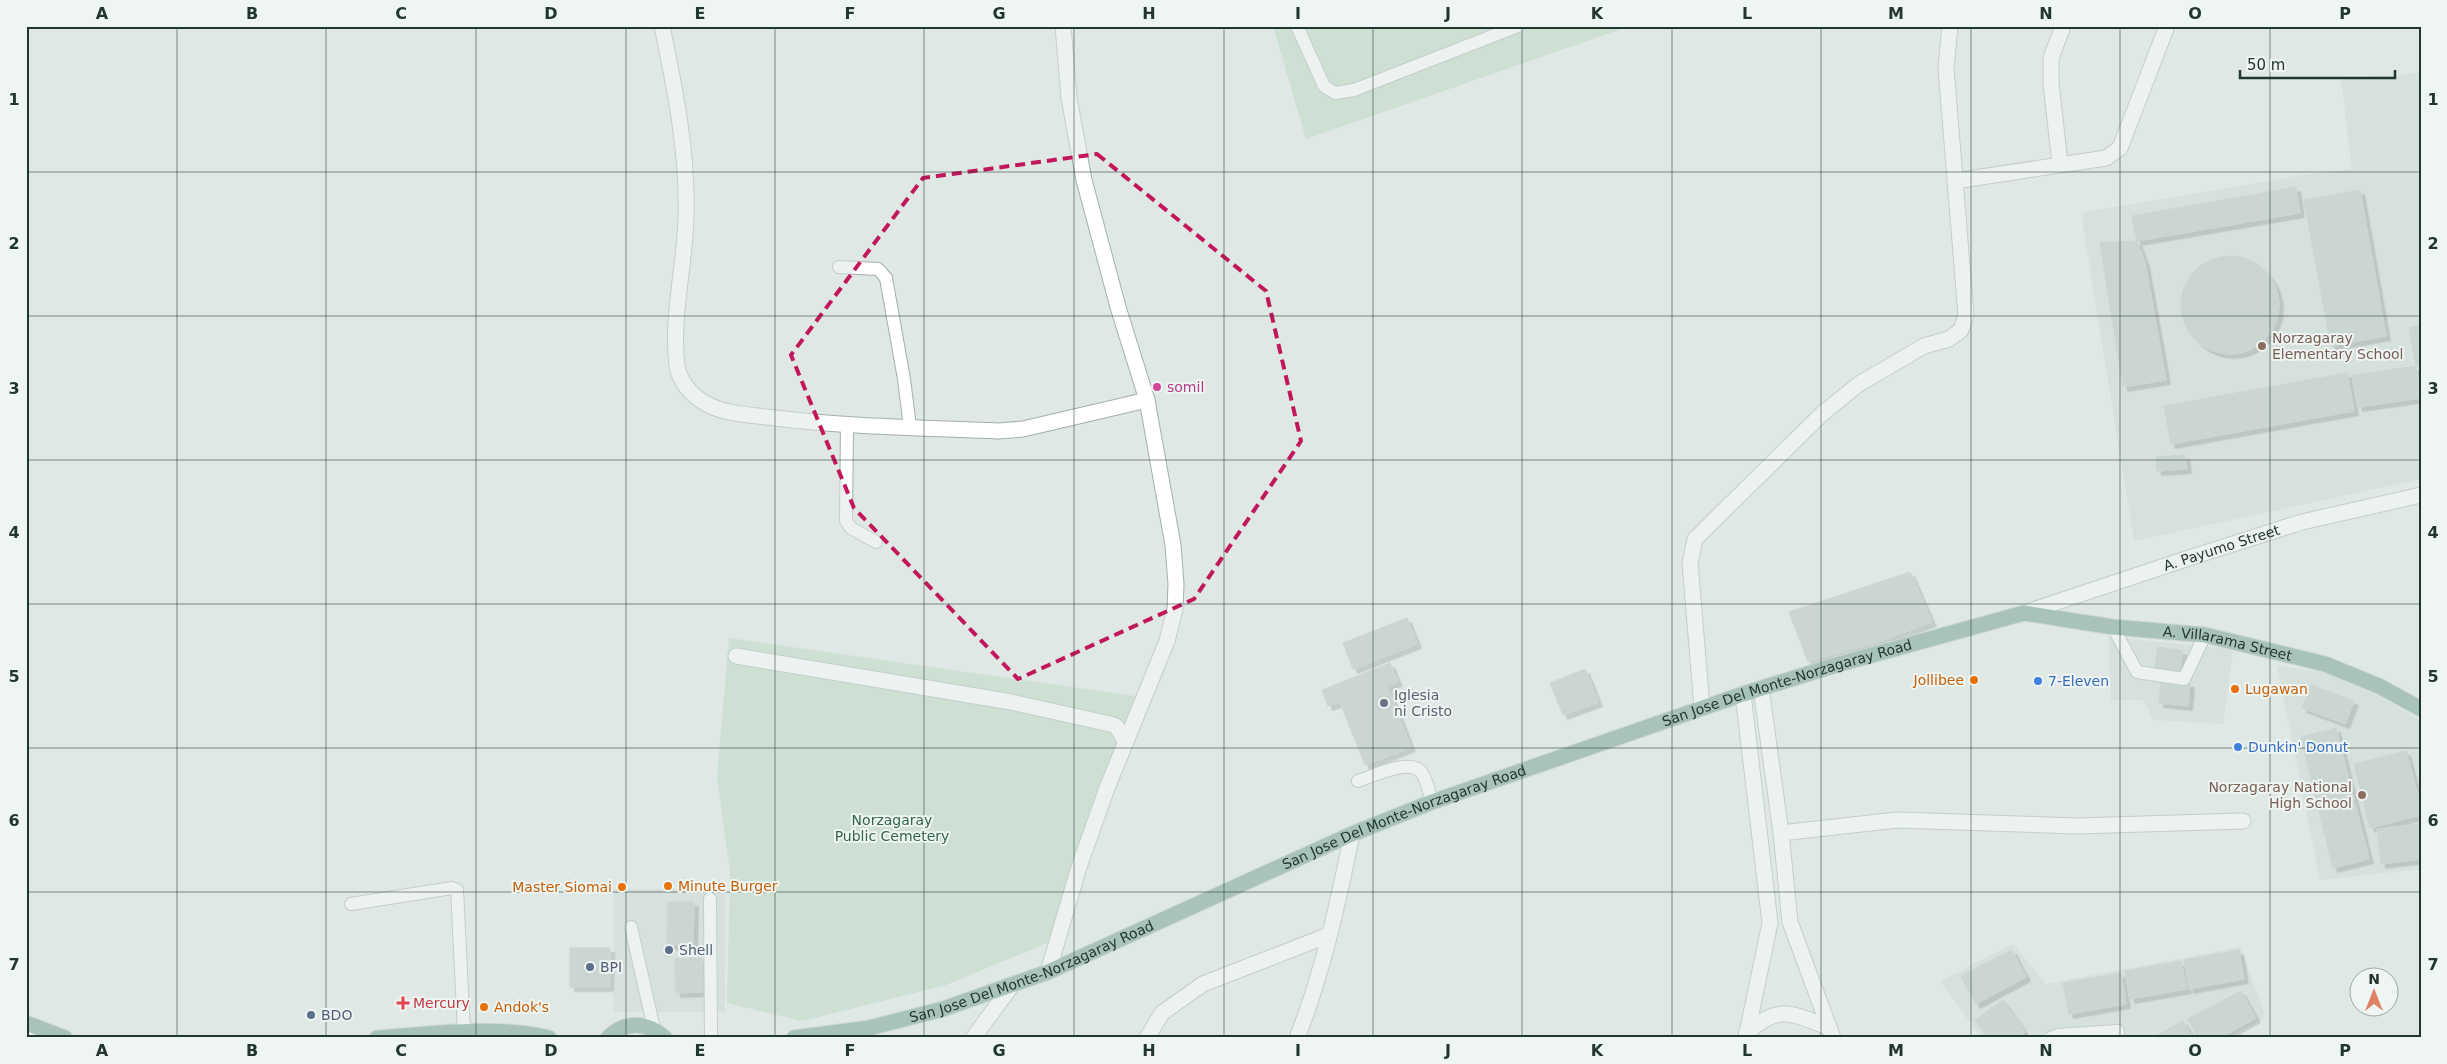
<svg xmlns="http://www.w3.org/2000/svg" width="2447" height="1064" font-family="'DejaVu Sans',sans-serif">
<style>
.built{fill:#cdd7d3}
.green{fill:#bad7c1}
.building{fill:#b4c2bd;stroke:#b2c0ba;filter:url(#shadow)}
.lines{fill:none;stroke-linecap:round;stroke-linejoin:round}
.lane-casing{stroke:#a3afaa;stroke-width:14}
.street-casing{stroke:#a3afaa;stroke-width:17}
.secondary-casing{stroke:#9fb2ab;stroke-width:17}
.primary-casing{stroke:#bdc3c1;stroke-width:17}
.lane{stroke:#fff;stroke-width:12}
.street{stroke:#fff;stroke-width:15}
.secondary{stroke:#fff;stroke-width:15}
.primary{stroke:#68988c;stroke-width:15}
.marked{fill:none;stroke:#c2185b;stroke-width:4;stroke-dasharray:10 6;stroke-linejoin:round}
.grid{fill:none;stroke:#223630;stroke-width:1;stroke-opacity:0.55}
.education-dot{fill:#8d6e63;stroke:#eef5f2;stroke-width:2}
.hotel-dot{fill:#d1479c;stroke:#eef5f2;stroke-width:2}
.food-dot{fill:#e8710a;stroke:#eef5f2;stroke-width:2}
.shop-dot{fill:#3f7fe0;stroke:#eef5f2;stroke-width:2}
.worship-dot{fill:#6b7280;stroke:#eef5f2;stroke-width:2}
.service-dot{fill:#5c6f8a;stroke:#eef5f2;stroke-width:2}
.health-dot{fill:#e0444e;stroke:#eef5f2;stroke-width:2}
.labels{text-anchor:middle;stroke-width:4;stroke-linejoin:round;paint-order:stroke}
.education-label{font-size:14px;fill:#785e54;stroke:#eef5f2;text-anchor:start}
.hotel-label{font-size:14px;fill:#b23c85;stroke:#eef5f2;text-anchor:start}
.street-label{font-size:14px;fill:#223630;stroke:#eef5f2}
.food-label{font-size:14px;fill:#c56008;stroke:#eef5f2;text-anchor:start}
.shop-label{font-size:14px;fill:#366cbe;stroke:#eef5f2;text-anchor:start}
.worship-label{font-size:14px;fill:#5b616d;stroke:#eef5f2;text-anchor:start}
.park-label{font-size:14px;fill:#316746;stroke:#eef5f2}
.service-label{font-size:14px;fill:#4e5e75;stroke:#eef5f2;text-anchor:start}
.health-label{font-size:14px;fill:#be3a42;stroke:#eef5f2;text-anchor:start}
.neatline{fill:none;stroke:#223630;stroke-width:2}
.grid-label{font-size:16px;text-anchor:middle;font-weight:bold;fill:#223630}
</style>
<defs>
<filter id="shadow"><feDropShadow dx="4.5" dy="4.5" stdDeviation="0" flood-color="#0004"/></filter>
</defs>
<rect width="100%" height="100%" fill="#dfe8e4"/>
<!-- built -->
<g class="built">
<polygon points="2421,73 2421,479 2134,541 2081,213 2296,176 2352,169 2341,79"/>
<polygon points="2109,637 2233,649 2223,724 2154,720 2143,700 2111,700"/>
<polygon points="2277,666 2343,675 2421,721 2421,869 2320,880"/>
<rect x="614" y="889" width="111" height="123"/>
<polygon points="2013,944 2046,984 2240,947 2266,1017 2228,1038 1981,1038 1941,981"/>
</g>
<!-- green -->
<g class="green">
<polygon points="1273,26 1630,26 1306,139"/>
<polygon points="729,638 1141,697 1050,942 946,985 802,1021 727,1003 730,872 717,778"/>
</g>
<!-- building -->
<g class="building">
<polygon points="2296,187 2300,213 2137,241 2132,216"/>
<polygon points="2360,190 2386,336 2331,346 2304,200"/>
<polygon points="2137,241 2145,262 2166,380 2123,387 2100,243"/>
<circle cx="2230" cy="305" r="49"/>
<polygon points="2421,325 2421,365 2416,366 2409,328"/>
<polygon points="2416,366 2421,398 2358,407 2353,375"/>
<polygon points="2347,373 2354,411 2171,444 2164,406"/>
<polygon points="2185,455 2187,469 2157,471 2156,457"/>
<polygon points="1910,572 1932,622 1880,641 1808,662 1789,612"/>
<polygon points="1407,618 1417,644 1353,669 1343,643"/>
<polygon points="2158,647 2183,651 2179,675 2154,672"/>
<polygon points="1390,663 1398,682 1387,686 1411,747 1365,765 1340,702 1328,706 1322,690"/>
<polygon points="1585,669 1598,702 1563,715 1550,683"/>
<polygon points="2161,681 2190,683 2188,706 2159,703"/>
<polygon points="2311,685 2354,701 2345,724 2302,708"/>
<polygon points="2336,728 2369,859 2333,868 2301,737"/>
<polygon points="2406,751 2421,807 2421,815 2370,828 2354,764"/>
<polygon points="2421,824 2421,859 2381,864 2377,829"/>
<polygon points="668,902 694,902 693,946 667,945"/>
<polygon points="570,948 610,948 609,987 570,987"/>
<polygon points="2012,950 2026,977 1976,1004 1961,976"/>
<polygon points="2239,950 2244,979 2189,989 2184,960"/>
<polygon points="702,958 703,992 676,993 675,959"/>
<polygon points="2181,961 2187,989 2130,999 2125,971"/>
<polygon points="2121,973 2126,1004 2069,1014 2063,983"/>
<polygon points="2241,991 2256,1018 2220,1038 2198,1038 2188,1019"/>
<polygon points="2003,1000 2025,1032 2017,1038 1988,1038 1975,1020"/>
<polygon points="2183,1021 2193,1038 2152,1038"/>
</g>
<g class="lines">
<defs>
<g id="lane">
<polyline points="1297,26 1324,86 1335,93 1354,90 1518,26"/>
<polyline points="839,267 878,269 886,278 904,379 910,427"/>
<polyline points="847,424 846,521 851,528 876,542"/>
<polyline points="2113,627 2137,672 2184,679 2205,635"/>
<path d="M1358 781C1373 776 1410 758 1421 772 1427 779 1429 793 1432 802"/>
<polyline points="710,899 711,1038"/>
<polyline points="351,904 452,888 457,890 464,1032"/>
<polyline points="631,927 654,1029"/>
<polyline points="2051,1038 2058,1035 2118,1031"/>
</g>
<g id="street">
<path d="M662 26C675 89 688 153 686 217 685 266 671 316 677 365 679 381 691 395 705 403 725 415 753 415 775 418 849 427 924 428 998 431L1023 429 1147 400"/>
<polyline points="2060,164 2051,83 2051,58 2063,26"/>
<polyline points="1955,181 2106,158 2120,148 2167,26"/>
<polyline points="736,656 1011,702 1110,724 1116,726 1126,742"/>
<polyline points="1761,688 1781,833 1790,922 1833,1038"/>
<polyline points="1743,694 1770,923 1746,1038"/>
<polyline points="1702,707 1690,563 1695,539 1823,413 1859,384 1924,346 1949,339 1961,330 1966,315 1946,68 1950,26"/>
<polyline points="1781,833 1897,820 2076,826 2243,821"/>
<path d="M1746 1034C1777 1004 1792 1013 1827 1027"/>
<polyline points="30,1038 50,1032"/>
<polyline points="1147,1038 1162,1013 1203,984 1329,935"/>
<path d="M1297 1038C1323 972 1338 903 1352 834"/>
</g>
<g id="secondary">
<path id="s1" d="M2024 613 2189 558 2302 522 2421 495"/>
<polyline points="1048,972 1079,867 1107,788 1167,641 1175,609 1176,584 1173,545 1147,400 1118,307 1084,180 1069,98 1063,26"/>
<polyline points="973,1038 1013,984"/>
</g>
<g id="primary">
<polyline points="26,1023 65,1038"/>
<path d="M377 1038C430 1034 498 1025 549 1038"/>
<path d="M608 1038C626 1020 647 1022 665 1038"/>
<path id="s2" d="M794 1038 869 1028 943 1009 1048 972 1352 834 1432 802 1743 694 1836 665 2024 613 2113 627 2205 635 2325 664 2379 686 2421 709"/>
</g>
</defs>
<!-- lane casing -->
<use href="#lane" class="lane-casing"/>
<!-- street casing -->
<use href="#street" class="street-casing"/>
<!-- secondary casing -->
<use href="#secondary" class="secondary-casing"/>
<!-- primary casing -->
<use href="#primary" class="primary-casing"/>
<!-- lane -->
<use href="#lane" class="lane"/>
<!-- street -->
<use href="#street" class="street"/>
<!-- secondary -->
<use href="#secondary" class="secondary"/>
<!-- primary -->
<use href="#primary" class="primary"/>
</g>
<!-- marked area -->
<path d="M0 0H2447V1064H0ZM1097 154 1266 291 1301 441 1194 599 1018 679 854 508 791 355 923 178Z" fill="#dfe8e4" fill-opacity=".55" fill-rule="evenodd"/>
<path class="marked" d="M1097 154 1266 291 1301 441 1194 599 1018 679 854 508 791 355 923 178Z"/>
<!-- grid -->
<path class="grid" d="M177 26V1038M326 26V1038M476 26V1038M626 26V1038M775 26V1038M924 26V1038M1074 26V1038M1224 26V1038M1373 26V1038M1522 26V1038M1672 26V1038M1821 26V1038M1971 26V1038M2120 26V1038M2270 26V1038M26 172H2421M26 316H2421M26 460H2421M26 604H2421M26 748H2421M26 892H2421"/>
<!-- markers -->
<g class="education-dot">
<circle cx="2262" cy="346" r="5"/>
<circle cx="2362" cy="795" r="5"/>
</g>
<circle class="hotel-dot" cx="1157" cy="387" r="5"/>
<g class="food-dot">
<circle cx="1974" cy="680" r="5"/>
<circle cx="2235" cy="689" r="5"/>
<circle cx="668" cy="886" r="5"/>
<circle cx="622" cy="887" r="5"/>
<circle cx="484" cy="1007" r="5"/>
</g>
<g class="shop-dot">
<circle cx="2038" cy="681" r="5"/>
<circle cx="2238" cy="747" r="5"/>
</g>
<circle class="worship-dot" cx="1384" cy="703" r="5"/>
<g class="service-dot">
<circle cx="669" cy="950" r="5"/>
<circle cx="590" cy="967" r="5"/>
<circle cx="311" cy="1015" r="5"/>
</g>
<path class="health-dot" d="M400.5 995.5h5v5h5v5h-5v5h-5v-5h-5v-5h5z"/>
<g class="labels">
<!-- education labels -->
<g class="education-label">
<text x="2272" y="343">Norzagaray<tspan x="2272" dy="16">Elementary School</tspan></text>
<text x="2352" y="792" text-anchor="end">Norzagaray National<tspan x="2352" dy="16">High School</tspan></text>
</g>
<!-- hotel labels -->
<g class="hotel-label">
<text x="1167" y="392">somil</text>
</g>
<!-- street labels -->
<g class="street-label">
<text dy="5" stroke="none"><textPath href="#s1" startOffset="208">A. Payumo Street</textPath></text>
<text dy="5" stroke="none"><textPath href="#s2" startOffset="1511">A. Villarama Street</textPath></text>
<text dy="5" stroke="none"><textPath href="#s2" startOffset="1058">San Jose Del Monte-Norzagaray Road</textPath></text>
<text dy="5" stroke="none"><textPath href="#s2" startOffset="652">San Jose Del Monte-Norzagaray Road</textPath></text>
<text dy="5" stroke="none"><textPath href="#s2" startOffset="248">San Jose Del Monte-Norzagaray Road</textPath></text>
</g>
<!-- food labels -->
<g class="food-label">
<text x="1964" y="685" text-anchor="end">Jollibee</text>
<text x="2245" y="694">Lugawan</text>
<text x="678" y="891">Minute Burger</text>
<text x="612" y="892" text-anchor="end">Master Siomai</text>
<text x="494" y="1012">Andok's</text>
</g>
<!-- shop labels -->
<g class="shop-label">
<text x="2048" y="686">7-Eleven</text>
<text x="2248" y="752">Dunkin' Donut</text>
</g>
<!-- worship labels -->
<g class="worship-label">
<text x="1394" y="700">Iglesia<tspan x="1394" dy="16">ni Cristo</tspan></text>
</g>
<!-- park labels -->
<g class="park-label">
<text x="892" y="825">Norzagaray<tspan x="892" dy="16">Public Cemetery</tspan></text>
</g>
<!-- service labels -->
<g class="service-label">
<text x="679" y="955">Shell</text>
<text x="600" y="972">BPI</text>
<text x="321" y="1020">BDO</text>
</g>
<!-- health labels -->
<g class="health-label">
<text x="413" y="1008">Mercury</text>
</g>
</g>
<!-- border -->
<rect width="2447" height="1064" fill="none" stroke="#eef5f2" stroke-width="55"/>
<!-- north arrow -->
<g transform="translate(2374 992)"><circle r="24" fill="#eef5f2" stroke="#9ca9a4"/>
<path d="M0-4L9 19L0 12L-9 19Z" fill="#e08264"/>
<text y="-8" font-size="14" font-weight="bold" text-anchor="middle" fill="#223630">N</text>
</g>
<!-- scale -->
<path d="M2240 70v8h155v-8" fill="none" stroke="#223630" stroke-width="2.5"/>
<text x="2247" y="70" font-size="15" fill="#223630" stroke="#eef5f2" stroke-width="4" paint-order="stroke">50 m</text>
<rect x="28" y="28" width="2392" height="1008" class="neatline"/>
<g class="grid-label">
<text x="102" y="19">A</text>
<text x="252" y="19">B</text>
<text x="401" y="19">C</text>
<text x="551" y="19">D</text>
<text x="700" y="19">E</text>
<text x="850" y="19">F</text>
<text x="999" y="19">G</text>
<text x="1149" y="19">H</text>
<text x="1298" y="19">I</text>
<text x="1448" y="19">J</text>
<text x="1597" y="19">K</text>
<text x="1747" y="19">L</text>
<text x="1896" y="19">M</text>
<text x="2046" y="19">N</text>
<text x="2195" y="19">O</text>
<text x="2345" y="19">P</text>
<text x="14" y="105">1</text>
<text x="2433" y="105">1</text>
<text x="14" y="249">2</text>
<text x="2433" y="249">2</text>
<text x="14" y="394">3</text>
<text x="2433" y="394">3</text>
<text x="14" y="538">4</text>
<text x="2433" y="538">4</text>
<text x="14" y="682">5</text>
<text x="2433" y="682">5</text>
<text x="14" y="826">6</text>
<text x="2433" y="826">6</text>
<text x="14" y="970">7</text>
<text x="2433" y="970">7</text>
<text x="102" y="1056">A</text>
<text x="252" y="1056">B</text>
<text x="401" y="1056">C</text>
<text x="551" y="1056">D</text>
<text x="700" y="1056">E</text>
<text x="850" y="1056">F</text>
<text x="999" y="1056">G</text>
<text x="1149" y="1056">H</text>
<text x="1298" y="1056">I</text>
<text x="1448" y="1056">J</text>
<text x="1597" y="1056">K</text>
<text x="1747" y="1056">L</text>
<text x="1896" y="1056">M</text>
<text x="2046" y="1056">N</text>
<text x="2195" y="1056">O</text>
<text x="2345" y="1056">P</text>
</g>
</svg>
